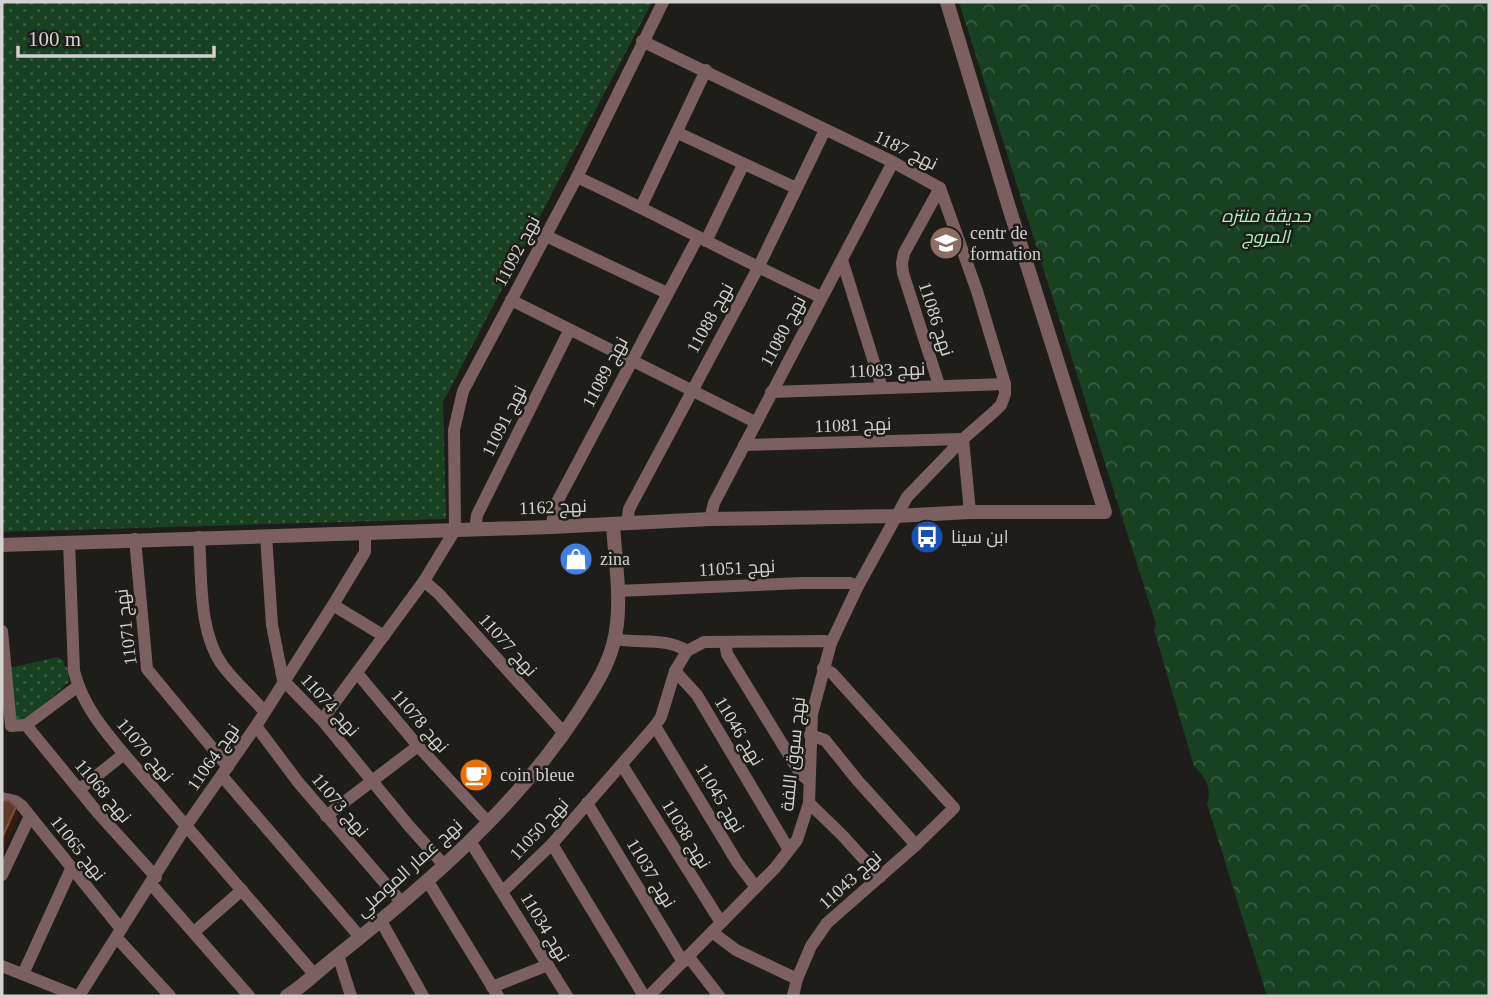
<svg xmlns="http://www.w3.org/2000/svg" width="1491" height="998" font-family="'Times New Roman',Cairo,serif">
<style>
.grass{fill:url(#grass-dots)}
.park{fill:url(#park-crowns)}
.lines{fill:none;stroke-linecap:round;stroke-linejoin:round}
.minor{stroke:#7c6061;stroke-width:12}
.tertiary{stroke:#7c6061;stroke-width:14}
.shaded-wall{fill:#391b0d}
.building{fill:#623928;stroke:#745142;stroke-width:2}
.labels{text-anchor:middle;stroke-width:5;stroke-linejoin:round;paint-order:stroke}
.street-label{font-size:18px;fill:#d3d2d0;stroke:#1e1d1a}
.park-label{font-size:18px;font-style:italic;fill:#aaf4b7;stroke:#1e1d1a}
.poi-label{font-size:18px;fill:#d3d2d0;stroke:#1e1d1a;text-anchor:start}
</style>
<defs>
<pattern id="grass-dots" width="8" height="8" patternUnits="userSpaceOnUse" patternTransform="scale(1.75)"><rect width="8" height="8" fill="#184122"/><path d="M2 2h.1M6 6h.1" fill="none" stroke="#395c41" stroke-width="1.8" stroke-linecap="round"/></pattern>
<pattern id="park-crowns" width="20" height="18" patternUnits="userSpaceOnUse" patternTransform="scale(1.75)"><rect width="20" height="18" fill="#184122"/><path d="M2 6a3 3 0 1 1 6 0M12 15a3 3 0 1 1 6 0" fill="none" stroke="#395c41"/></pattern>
</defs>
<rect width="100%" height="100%" fill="#1e1d1a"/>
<!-- grass -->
<g class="grass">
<polygon points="2,2 652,2 443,402 446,519 2,532"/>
<polygon points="58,657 64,661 64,665 68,668 69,682 24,721 15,724 9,668"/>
</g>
<!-- park -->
<path class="park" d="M959 2H1489V996H1267L1207 804C1212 788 1206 778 1194 766L1154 630 1156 624Z"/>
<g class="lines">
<!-- minor -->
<g class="minor">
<polyline points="642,41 893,162 940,188 977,291 1005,384 1005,394 1001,405 995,411 963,439 907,497 858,586 831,643 812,714 809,803 797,840 775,868 649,996"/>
<polyline points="678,133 796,188"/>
<path d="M577 177C659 215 738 259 821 297"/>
<polyline points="641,207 706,70"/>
<polyline points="544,235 667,293"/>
<polyline points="706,241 743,165"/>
<polyline points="842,260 882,388"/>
<polyline points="511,300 755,422"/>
<polyline points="939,385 903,273 902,263 904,253 940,188"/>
<polyline points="771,392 1005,384"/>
<polyline points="744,445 963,439 970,512"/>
<polyline points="710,519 714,503 893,162"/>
<polyline points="627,523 629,509 758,268 825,130"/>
<polyline points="551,527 557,502 698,237"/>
<polyline points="475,529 477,515 569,331"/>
<polyline points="266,536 272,625 283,680 322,720 409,826 444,865"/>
<path d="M199 537C202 578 198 632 223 666 235 682 251 696 264 711"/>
<polyline points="135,539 147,669 228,767"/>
<path d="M69 542 74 671C82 704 103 729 124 754L314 974"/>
<polyline points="424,581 439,594 564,733"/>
<polyline points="617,591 802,583 850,583 858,586"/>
<polyline points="333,605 384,636"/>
<polyline points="2,631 11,726 26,725 98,813 156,877"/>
<path d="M615 639C638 644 666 637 687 651L704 642 825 641 831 643"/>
<polyline points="725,642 727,654 800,773 809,781"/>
<polyline points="675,671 697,695 789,850"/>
<polyline points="357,673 418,746 487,821"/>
<polyline points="322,720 424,581 455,530 454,430 463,391 577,177 663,2"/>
<polyline points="26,725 78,686"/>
<polyline points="256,726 298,782 402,903"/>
<polyline points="655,726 737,862 755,886"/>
<polyline points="810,735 825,740 858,781 916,845"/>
<polyline points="622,765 720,921"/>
<polyline points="222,776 360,937"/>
<polyline points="80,789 124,754"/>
<polyline points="2,798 15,801 22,806 121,929"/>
<polyline points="587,803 683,962"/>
<polyline points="809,803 843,836 880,877"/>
<polyline points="326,816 418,746"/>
<polyline points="470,841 567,996"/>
<polyline points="552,844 644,996"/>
<polyline points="2,875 30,816"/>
<polyline points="427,880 498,996"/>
<polyline points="151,884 249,996"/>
<polyline points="503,891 552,844 655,726 661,717 675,671 687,651"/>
<polyline points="381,921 423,996"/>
<polyline points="194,932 242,890"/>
<polyline points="712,932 736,950 797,979"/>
<polyline points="117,938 170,996"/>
<polyline points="338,955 351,996"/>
<polyline points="688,956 719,996"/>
<polyline points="2,966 77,996"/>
<polyline points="23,974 71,869"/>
<polyline points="492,987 548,965"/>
<polyline points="79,996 186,826 256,726 333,605 365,552 365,533"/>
<polyline points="793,996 797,979 811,946 827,923 916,845 954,808 832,673 823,668"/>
</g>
<!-- tertiary -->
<g class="tertiary">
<polyline points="2,545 551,527 710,519 896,516 970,512 1105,512 1011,214 947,2"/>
<path d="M287 996C305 985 320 969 337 956 426 885 516 808 579 711 593 689 608 667 614 641 623 604 615 561 613 524"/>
</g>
</g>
<!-- shaded-wall -->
<polygon class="shaded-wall" points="16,807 19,816 3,853 2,838"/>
<!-- building -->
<polygon class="building" points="8,800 16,807 2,838 2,801"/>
<!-- icons -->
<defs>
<symbol id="school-disc" viewBox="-11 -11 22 22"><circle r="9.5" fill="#8d6e63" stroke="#1e1d1a"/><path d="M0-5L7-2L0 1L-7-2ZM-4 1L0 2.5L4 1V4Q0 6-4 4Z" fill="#fff"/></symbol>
<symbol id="bus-disc" viewBox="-11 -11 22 22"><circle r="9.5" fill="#1a4fb4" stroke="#1e1d1a"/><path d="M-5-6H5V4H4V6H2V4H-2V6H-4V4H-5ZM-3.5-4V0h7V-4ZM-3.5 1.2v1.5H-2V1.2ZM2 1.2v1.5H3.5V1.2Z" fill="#fff"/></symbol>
<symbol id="shop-disc" viewBox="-11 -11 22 22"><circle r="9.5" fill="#3f7fe0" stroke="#1e1d1a"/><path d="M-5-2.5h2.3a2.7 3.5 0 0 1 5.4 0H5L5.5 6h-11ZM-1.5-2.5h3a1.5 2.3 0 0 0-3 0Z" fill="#fff"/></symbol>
<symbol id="cafe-disc" viewBox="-11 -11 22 22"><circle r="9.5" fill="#e8710a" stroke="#1e1d1a"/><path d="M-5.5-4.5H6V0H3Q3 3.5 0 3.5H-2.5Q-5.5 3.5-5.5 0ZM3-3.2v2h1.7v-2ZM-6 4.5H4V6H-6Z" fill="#fff"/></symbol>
</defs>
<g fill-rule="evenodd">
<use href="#school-disc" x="927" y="224" width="38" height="38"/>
<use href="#bus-disc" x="908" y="518" width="38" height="38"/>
<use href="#shop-disc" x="557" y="540" width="38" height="38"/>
<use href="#cafe-disc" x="457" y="756" width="38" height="38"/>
</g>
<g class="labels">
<!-- street labels -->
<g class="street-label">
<text transform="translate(906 150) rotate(26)" y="6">نهج 1187</text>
<text transform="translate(517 251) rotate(-62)" y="6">نهج 11092</text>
<text transform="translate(710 318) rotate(-61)" y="6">نهج 11088</text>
<text transform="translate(936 319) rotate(72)" y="6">نهج 11086</text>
<text transform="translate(783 331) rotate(-62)" y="6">نهج 11080</text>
<text transform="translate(887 370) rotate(-2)" y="6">نهج 11083</text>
<text transform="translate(605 372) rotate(-62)" y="6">نهج 11089</text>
<text transform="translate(504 421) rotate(-63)" y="6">نهج 11091</text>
<text transform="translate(853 425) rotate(-2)" y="6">نهج 11081</text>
<text transform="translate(553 507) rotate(-2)" y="6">نهج 1162</text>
<text transform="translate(737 568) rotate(-3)" y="6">نهج 11051</text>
<text transform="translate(126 627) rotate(-97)" y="6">نهج 11071</text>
<text transform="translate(508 645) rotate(48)" y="6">نهج 11077</text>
<text transform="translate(330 705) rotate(48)" y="6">نهج 11074</text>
<text transform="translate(420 721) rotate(49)" y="6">نهج 11078</text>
<text transform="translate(739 731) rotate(59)" y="6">نهج 11046</text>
<text transform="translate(145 750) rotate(50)" y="6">نهج 11070</text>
<text transform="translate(793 754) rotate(-84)" y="6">نهج سوق اللفة</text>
<text transform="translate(213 757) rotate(-55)" y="6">نهج 11064</text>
<text transform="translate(103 791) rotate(50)" y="6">نهج 11068</text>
<text transform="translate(720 798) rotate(59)" y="6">نهج 11045</text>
<text transform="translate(340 805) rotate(50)" y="6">نهج 11073</text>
<text transform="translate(539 829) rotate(-47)" y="6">نهج 11050</text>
<text transform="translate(686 834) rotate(59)" y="6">نهج 11038</text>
<text transform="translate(78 848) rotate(52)" y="6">نهج 11065</text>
<text transform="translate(409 868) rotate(-42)" y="6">نهج عمار الموصلي</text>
<text transform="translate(651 873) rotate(59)" y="6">نهج 11037</text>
<text transform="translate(850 880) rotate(-42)" y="6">نهج 11043</text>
<text transform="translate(545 927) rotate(59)" y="6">نهج 11034</text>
</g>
<!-- park labels -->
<g class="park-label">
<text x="1266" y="222">حديقة منتزه<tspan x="1266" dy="21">المروج</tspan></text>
</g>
<!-- poi labels -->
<g class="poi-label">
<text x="970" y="239">centr de<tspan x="970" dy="21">formation</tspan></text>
<text x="951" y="543">ابن سينا</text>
<text x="600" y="565">zina</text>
<text x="500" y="781">coin bleue</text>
</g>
</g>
<!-- border -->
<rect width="1491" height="998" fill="none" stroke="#d3d2d0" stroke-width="7"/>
<!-- scale -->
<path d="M18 46v10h196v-10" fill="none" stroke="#d3d2d0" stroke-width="3.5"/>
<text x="28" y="46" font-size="21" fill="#d3d2d0" stroke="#1e1d1a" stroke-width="5" paint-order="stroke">100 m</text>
</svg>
